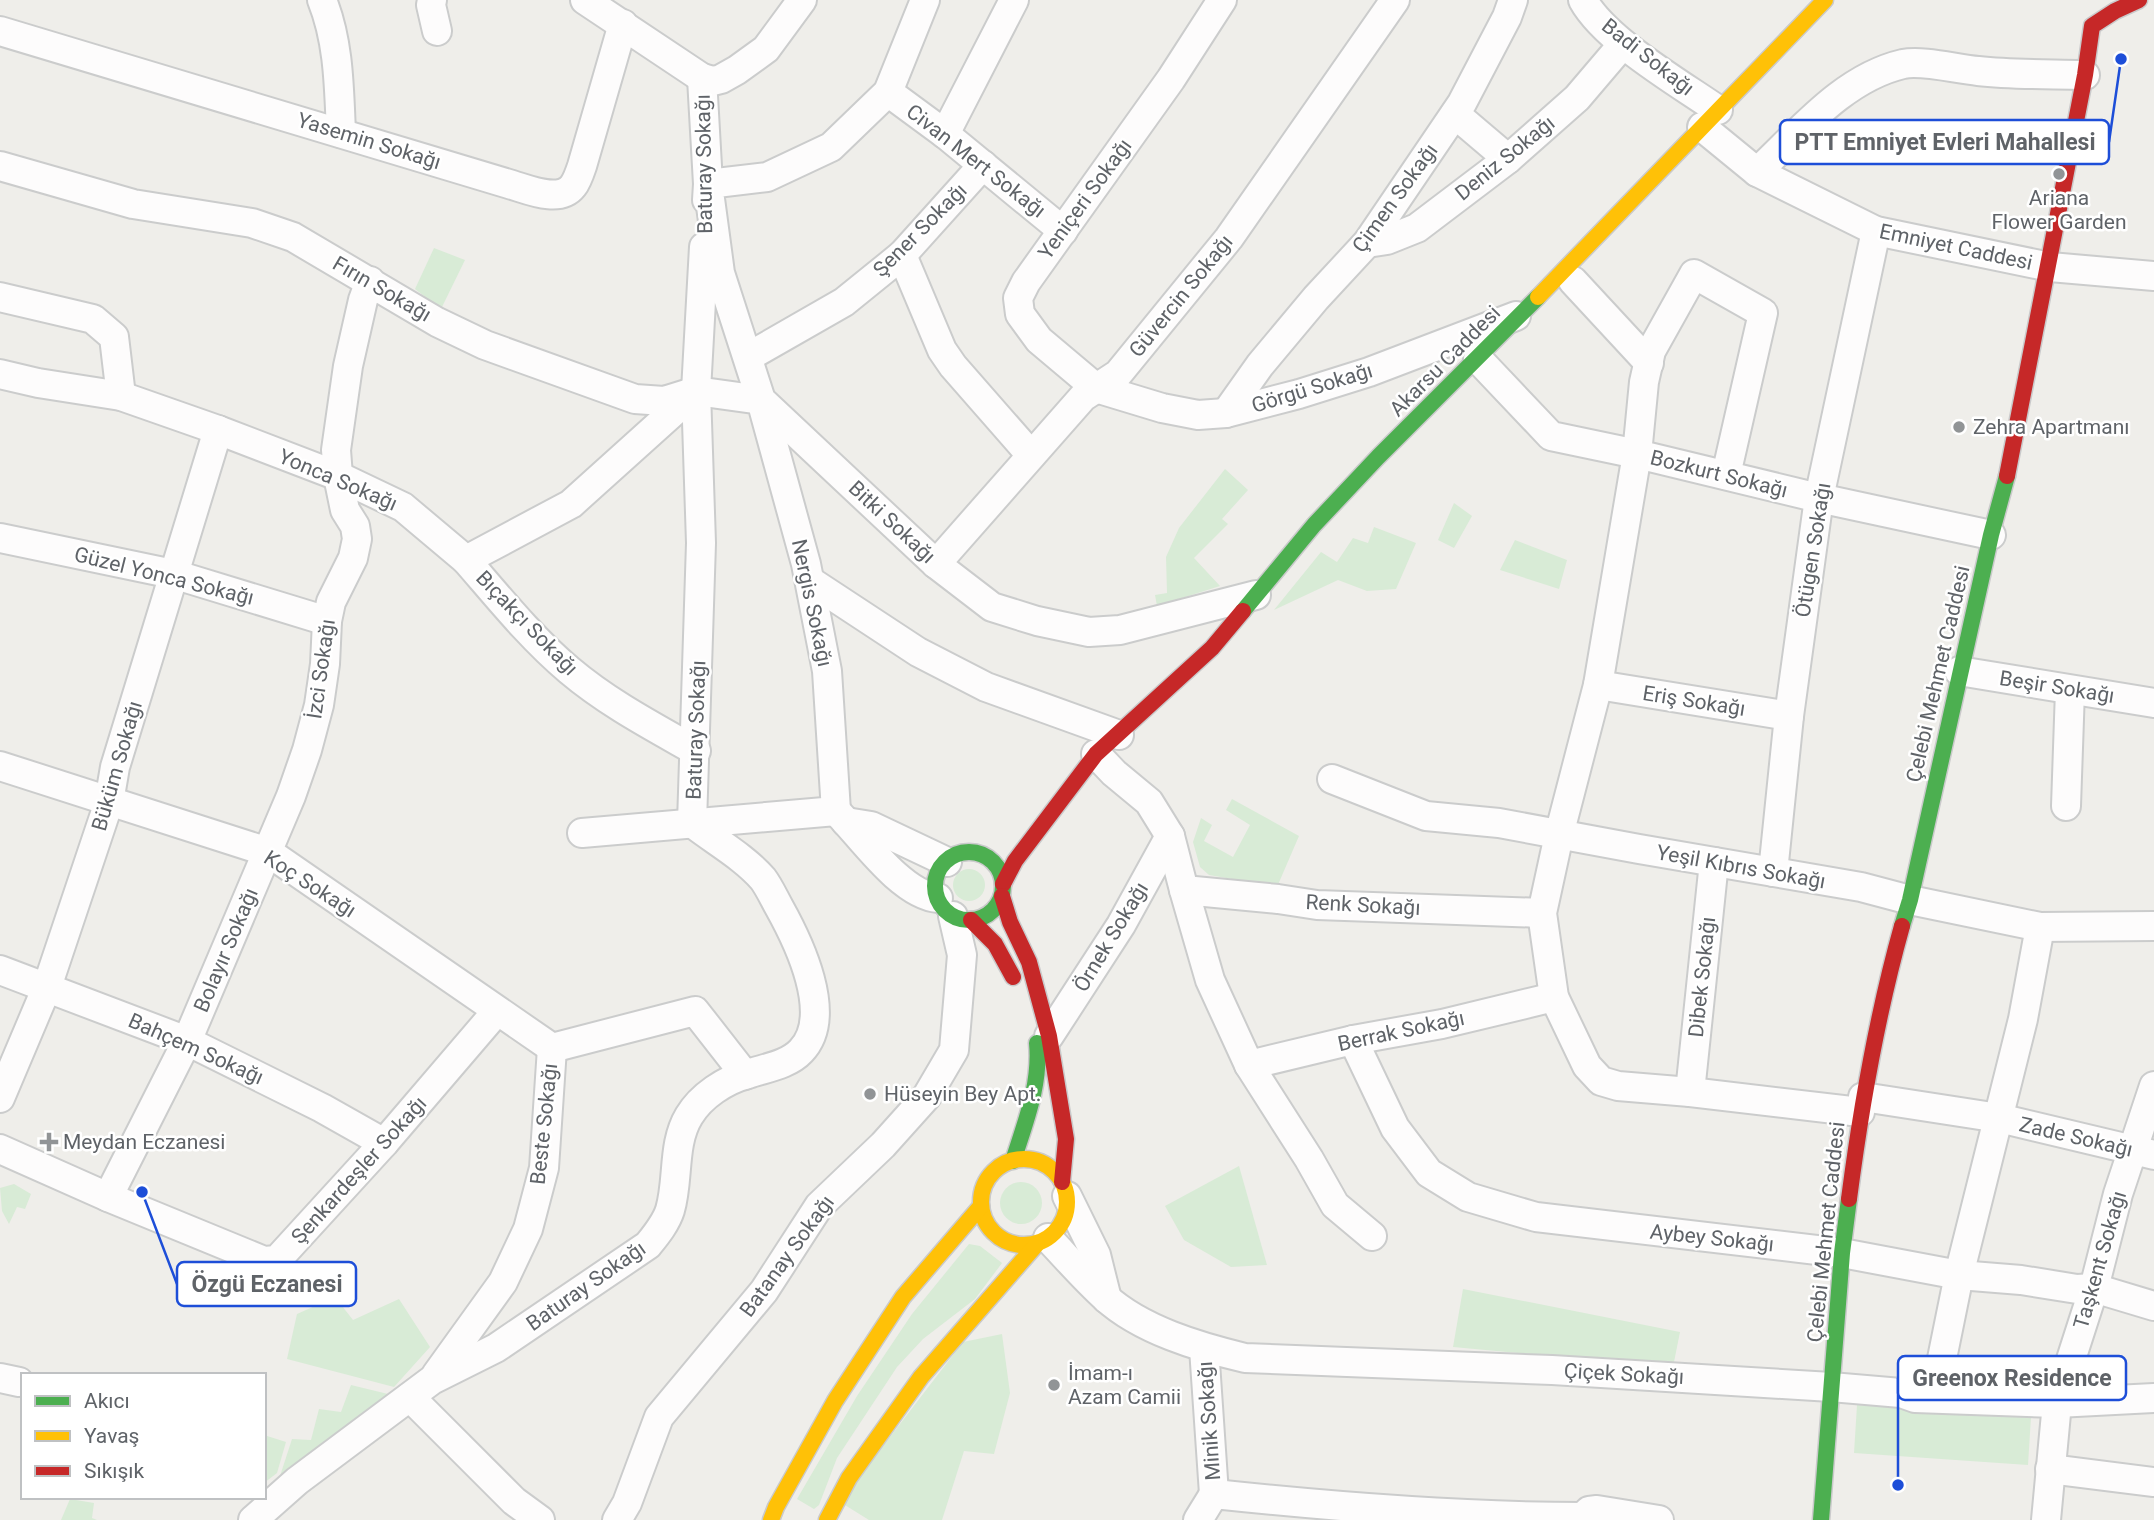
<svg xmlns="http://www.w3.org/2000/svg" width="2154" height="1520" font-family="Roboto,sans-serif">
<style>
.green{fill:#d8ebd6}
.lines{fill:none;stroke-linecap:round;stroke-linejoin:round}
.street-casing{stroke:#cbcccc;stroke-width:32}
.fast-casing{stroke:#cacacb;stroke-width:19}
.slow-casing{stroke:#cacacb;stroke-width:19}
.jam-casing{stroke:#cacacb;stroke-width:19}
.street{stroke:#fdfcfc;stroke-width:28}
.fast{stroke:#4caf50;stroke-width:16}
.slow{stroke:#ffc107;stroke-width:16}
.jam{stroke:#c62828;stroke-width:16}
.poi-dot{fill:#919496;stroke:#fff;stroke-width:2.5}
.labels{text-anchor:middle;stroke-width:5;stroke-linejoin:round;paint-order:stroke}
.street-label{font-size:21px;fill:#5f6368;stroke:#fff}
.poi-label{font-size:21px;fill:#5f6368;stroke:#fff;text-anchor:start}
.leader{fill:none;stroke:#1d4ed8;stroke-width:2.5}
.callout-dot{fill:#1d4ed8;stroke:#fff;stroke-width:2.5}
.callout{fill:#fff;stroke:#1d4ed8;stroke-width:2.5}
.callout-label{font-size:23px;text-anchor:middle;font-weight:bold;fill:#5f6368}
</style>
<rect width="100%" height="100%" fill="#efeeea"/>
<!-- green -->
<g class="green">
<polygon points="434,248 465,260 441,309 415,289"/>
<polygon points="1225,469 1248,490 1222,519 1228,524 1194,558 1220,586 1157,606 1155,595 1167,593 1166,557 1179,528"/>
<polygon points="1454,503 1472,516 1454,548 1438,540"/>
<polygon points="1374,527 1416,543 1396,589 1367,591 1338,580 1274,610 1321,552 1337,562 1353,538 1368,543"/>
<polygon points="1515,540 1567,560 1559,589 1500,570"/>
<polygon points="1232,799 1299,836 1277,887 1209,875 1200,867 1193,842 1201,818 1212,825 1204,841 1233,857 1250,825 1226,810"/>
<circle cx="969" cy="885" r="16"/>
<polygon points="1239,1166 1267,1265 1231,1267 1184,1240 1165,1206"/>
<circle cx="1021" cy="1203" r="21"/>
<polygon points="14,1184 31,1194 25,1209 17,1207 9,1224 2,1211 0,1188"/>
<polygon points="969,1244 980,1246 1002,1263 975,1299 923,1339 897,1367 837,1458 819,1505 814,1509 797,1499 857,1396 912,1314"/>
<polygon points="1463,1289 1680,1332 1673,1367 1453,1347"/>
<polygon points="335,1297 353,1320 399,1299 430,1347 394,1387 287,1359 297,1314"/>
<polygon points="1002,1334 1010,1393 994,1454 964,1451 942,1520 869,1520 840,1502 963,1342"/>
<polygon points="351,1385 388,1394 280,1476 292,1439 311,1440 319,1409 341,1412"/>
<polygon points="1857,1405 2031,1417 2028,1465 1854,1453"/>
<polygon points="264,1435 286,1442 277,1473 264,1483"/>
<polygon points="70,1499 94,1503 92,1518 97,1520 61,1520"/>
</g>
<g class="lines">
<defs>
<g id="street">
<path d="M322 0C339 42 339 88 341 133"/>
<polyline points="432,0 431,5 437,31"/>
<polyline points="585,0 702,78"/>
<polyline points="925,0 888,92 831,147 767,177 708,184 720,273 761,400 936,564 992,607 1037,621 1089,632 1120,630 1256,595"/>
<polyline points="1222,0 1171,79 1026,282 1018,298 1020,314 1039,340 1096,388 1162,408 1198,415 1226,413 1299,394 1369,372 1516,316"/>
<path d="M1583 0C1605 40 1679 83 1718 110"/>
<path d="M0 31 509 184C527 189 559 204 573 186 577 181 580 172 582 166L623 24"/>
<polyline points="888,92 945,134 1063,231"/>
<polyline points="1455,114 1508,159"/>
<polyline points="1702,127 1757,172 1876,231 2050,267 2154,276"/>
<polyline points="945,134 1014,0"/>
<polyline points="0,166 133,204 252,223 293,237 437,322 485,345 635,399 664,401 696,391 761,400 806,564 827,671 836,811"/>
<path d="M1757 172C1800 132 1843 78 1903 64 1923 60 1956 69 1978 71 2013 75 2050 74 2085 75"/>
<polyline points="707,200 708,184 702,78 713,81 721,79 737,70 766,49 802,0"/>
<polyline points="1367,243 1387,240 1417,228 1508,159 1577,98 1623,44"/>
<polyline points="902,255 942,350 953,366 1031,455"/>
<polyline points="1573,281 1649,363"/>
<polyline points="0,297 93,319 114,337 121,396"/>
<polyline points="748,357 844,302 902,255 983,165"/>
<polyline points="1478,359 1551,436 1637,454 1819,498 1991,535"/>
<polyline points="0,374 38,383 121,396 218,430 338,476 403,507 466,560 571,504 692,395"/>
<polyline points="1226,413 1260,365 1316,298 1367,243 1462,103 1507,17 1513,0"/>
<polyline points="1726,475 1763,313 1694,274 1651,351 1644,382 1637,454 1598,685 1559,835 1542,913 1554,997 1587,1066 1601,1081 1618,1086 1690,1092 1860,1112"/>
<polyline points="0,538 173,574 327,621"/>
<path d="M466 560C499 598 531 638 569 670 608 703 652 726 696 751"/>
<polyline points="936,564 1083,397 1118,374 1229,238 1395,0"/>
<polyline points="810,581 918,652 986,687 1119,735"/>
<polyline points="1959,671 2154,703"/>
<polyline points="1598,685 1789,716"/>
<polyline points="1096,754 1114,773 1149,802 1170,836 1184,890 1210,980 1249,1065 1309,1159 1335,1205 1372,1236"/>
<polyline points="0,766 268,852 552,1048"/>
<polyline points="1332,779 1426,816 1499,823 1639,849 1861,887 1910,900 2040,927 2154,926"/>
<polyline points="2066,806 2070,690"/>
<path d="M836 811C861 836 901 895 938 898"/>
<polyline points="846,822 871,826 947,862"/>
<polyline points="692,823 701,543 696,391 704,247"/>
<polyline points="582,833 836,811"/>
<polyline points="1773,872 1789,716 1819,498 1876,231"/>
<polyline points="1184,890 1278,899 1317,905 1542,913"/>
<polyline points="0,970 187,1041 322,1108 384,1143"/>
<polyline points="1049,1036 1121,925 1170,836"/>
<polyline points="1353,1040 1395,1128 1429,1173 1468,1197 1536,1217 1842,1253 1959,1275 2021,1280 2077,1289 2094,1288 2154,1306"/>
<polyline points="552,1048 695,1011 745,1075"/>
<polyline points="1249,1065 1353,1040 1442,1024 1554,997"/>
<polyline points="1690,1092 1714,862"/>
<polyline points="1863,1097 1999,1118 2154,1155"/>
<polyline points="0,1098 47,987 109,802 115,767 218,430"/>
<polyline points="0,1149 108,1197 264,1261 277,1260 384,1143 497,1011"/>
<polyline points="1067,1196 1096,1255 1107,1299"/>
<polyline points="108,1197 187,1041 291,796 307,750 319,705 325,664 327,621 331,602 353,558 357,539 355,526 345,510 338,476 336,450 348,366 363,300 370,281"/>
<path d="M1048 1238C1067 1258 1085 1279 1105 1297 1141 1330 1199 1347 1245 1358L1552 1370 1831 1387 1901 1393 1915 1398 2057 1403 2154 1398"/>
<polyline points="1204,1348 1214,1494"/>
<polyline points="436,1375 503,1282 528,1229 544,1168 552,1048"/>
<polyline points="0,1378 19,1382"/>
<polyline points="410,1397 514,1501 540,1520"/>
<polyline points="1934,1398 1959,1275 2023,1019 2040,927"/>
<polyline points="2050,1469 2154,1482"/>
<path d="M253 1520 297 1481 432 1380 496 1348 648 1245C656 1235 666 1223 670 1210 679 1180 672 1144 689 1116 701 1096 725 1080 748 1074 765 1068 788 1065 801 1051 835 1016 798 941 779 907 774 898 769 887 763 879 744 857 715 841 692 823"/>
<polyline points="617,1520 627,1503 659,1417 764,1291 819,1206 883,1145 927,1096 954,1050 962,955 953,916"/>
<path d="M1198 1520 1214 1494C1336 1507 1460 1517 1583 1517L1589 1511 1597 1510 1659 1520"/>
<polyline points="2046,1520 2057,1403 2094,1288 2118,1194 2154,1086"/>
</g>
<g id="fast">
<polyline points="1243,611 1314,525 1378,457 1538,297"/>
<circle cx="969" cy="886" r="34"/>
<polyline points="1902,926 1910,900 1991,535 2007,476"/>
<path d="M1013 1161C1025 1123 1041 1084 1037 1043"/>
<polyline points="1821,1520 1842,1253 1849,1199"/>
</g>
<g id="slow">
<polyline points="1538,297 1825,0"/>
<circle cx="1024" cy="1202" r="43"/>
<polyline points="771,1520 776,1507 835,1401 903,1297 981,1206"/>
<polyline points="827,1520 849,1478 921,1377 1037,1244"/>
</g>
<g id="jam">
<polyline points="2007,476 2085,75 2092,26 2115,11 2139,0"/>
<polyline points="1003,884 1015,861 1096,754 1212,648 1243,611"/>
<polyline points="1002,896 1010,922 1029,962 1049,1036 1066,1139 1062,1182"/>
<polyline points="971,920 995,944 1013,977"/>
<path d="M1849 1199C1861 1107 1877 1015 1902 926"/>
</g>
</defs>
<!-- street casing -->
<use href="#street" class="street-casing"/>
<!-- fast casing -->
<use href="#fast" class="fast-casing"/>
<!-- slow casing -->
<use href="#slow" class="slow-casing"/>
<!-- jam casing -->
<use href="#jam" class="jam-casing"/>
<!-- street -->
<use href="#street" class="street"/>
<!-- fast -->
<use href="#fast" class="fast"/>
<!-- slow -->
<use href="#slow" class="slow"/>
<!-- jam -->
<use href="#jam" class="jam"/>
</g>
<!-- markers -->
<g class="poi-dot">
<circle cx="2059" cy="174" r="7"/>
<circle cx="1959" cy="427" r="7"/>
<circle cx="870" cy="1094" r="7"/>
<path d="M45.5 1131.5h7v7h7v7h-7v7h-7v-7h-7v-7h7z"/>
<circle cx="1054" cy="1385" r="7"/>
</g>
<g class="labels">
<!-- street labels -->
<g class="street-label">
<text transform="translate(1648 57) rotate(38)" y="7">Badi Sokağı</text>
<text transform="translate(369 141) rotate(17)" y="7">Yasemin Sokağı</text>
<text transform="translate(1505 158) rotate(-39)" y="7">Deniz Sokağı</text>
<text transform="translate(976 161) rotate(38)" y="7">Civan Mert Sokağı</text>
<text transform="translate(704 164) rotate(-91)" y="7">Baturay Sokağı</text>
<text transform="translate(1395 198) rotate(-54)" y="7">Çimen Sokağı</text>
<text transform="translate(1085 199) rotate(-54)" y="7">Yeniçeri Sokağı</text>
<text transform="translate(920 230) rotate(-45)" y="7">Şener Sokağı</text>
<text transform="translate(1956 247) rotate(12)" y="7">Emniyet Caddesi</text>
<text transform="translate(382 289) rotate(30)" y="7">Fırın Sokağı</text>
<text transform="translate(1181 296) rotate(-51)" y="7">Güvercin Sokağı</text>
<text transform="translate(1445 361) rotate(-45)" y="7">Akarsu Caddesi</text>
<text transform="translate(1312 388) rotate(-17)" y="7">Görgü Sokağı</text>
<text transform="translate(1719 474) rotate(14)" y="7">Bozkurt Sokağı</text>
<text transform="translate(338 480) rotate(23)" y="7">Yonca Sokağı</text>
<text transform="translate(892 522) rotate(43)" y="7">Bitki Sokağı</text>
<text transform="translate(1813 550) rotate(-81)" y="7">Ötügen Sokağı</text>
<text transform="translate(164 576) rotate(14)" y="7">Güzel Yonca Sokağı</text>
<text transform="translate(812 603) rotate(78)" y="7">Nergis Sokağı</text>
<text transform="translate(527 623) rotate(46)" y="7">Bıçakçı Sokağı</text>
<text transform="translate(321 669) rotate(-82)" y="7">İzci Sokağı</text>
<text transform="translate(1938 674) rotate(-77)" y="7">Çelebi Mehmet Caddesi</text>
<text transform="translate(2057 687) rotate(9)" y="7">Beşir Sokağı</text>
<text transform="translate(1694 701) rotate(9)" y="7">Eriş Sokağı</text>
<text transform="translate(696 730) rotate(-88)" y="7">Baturay Sokağı</text>
<text transform="translate(117 766) rotate(-74)" y="7">Büküm Sokağı</text>
<text transform="translate(1741 867) rotate(10)" y="7">Yeşil Kıbrıs Sokağı</text>
<text transform="translate(310 884) rotate(33)" y="7">Koç Sokağı</text>
<text transform="translate(1363 905) rotate(3)" y="7">Renk Sokağı</text>
<text transform="translate(1111 937) rotate(-59)" y="7">Örnek Sokağı</text>
<text transform="translate(226 950) rotate(-67)" y="7">Bolayır Sokağı</text>
<text transform="translate(1702 977) rotate(-84)" y="7">Dibek Sokağı</text>
<text transform="translate(1401 1031) rotate(-12)" y="7">Berrak Sokağı</text>
<text transform="translate(196 1049) rotate(24)" y="7">Bahçem Sokağı</text>
<text transform="translate(544 1124) rotate(-84)" y="7">Beste Sokağı</text>
<text transform="translate(2076 1137) rotate(13)" y="7">Zade Sokağı</text>
<text transform="translate(359 1170) rotate(-48)" y="7">Şenkardeşler Sokağı</text>
<text transform="translate(1826 1232) rotate(-84)" y="7">Çelebi Mehmet Caddesi</text>
<text transform="translate(1712 1238) rotate(6)" y="7">Aybey Sokağı</text>
<text transform="translate(787 1256) rotate(-54)" y="7">Batanay Sokağı</text>
<text transform="translate(2100 1260) rotate(-74)" y="7">Taşkent Sokağı</text>
<text transform="translate(586 1286) rotate(-35)" y="7">Baturay Sokağı</text>
<text transform="translate(1624 1374) rotate(3)" y="7">Çiçek Sokağı</text>
<text transform="translate(1209 1421) rotate(-94)" y="7">Minik Sokağı</text>
</g>
<!-- poi labels -->
<g class="poi-label">
<text x="2059" y="205" text-anchor="middle">Ariana<tspan x="2059" dy="24">Flower Garden</tspan></text>
<text x="1973" y="434">Zehra Apartmanı</text>
<text x="884" y="1101">Hüseyin Bey Apt.</text>
<text x="63" y="1149">Meydan Eczanesi</text>
<text x="1068" y="1380">İmam-ı<tspan x="1068" dy="24">Azam Camii</tspan></text>
</g>
</g>
<!-- callouts -->
<path class="leader" d="M2121 59L2109 142M142 1192L177 1284M1898 1485L1898 1378"/>
<g class="callout-dot">
<circle cx="2121" cy="59" r="7"/>
<circle cx="142" cy="1192" r="7"/>
<circle cx="1898" cy="1485" r="7"/>
</g>
<g class="callout">
<rect x="1780" y="120" width="329" height="44" rx="7"/>
<rect x="177" y="1262" width="179" height="44" rx="7"/>
<rect x="1898" y="1356" width="228" height="44" rx="7"/>
</g>
<g class="callout-label">
<text x="1945" y="150">PTT Emniyet Evleri Mahallesi</text>
<text x="267" y="1292">Özgü Eczanesi</text>
<text x="2012" y="1386">Greenox Residence</text>
</g>
<!-- legend -->
<rect x="21" y="1373" width="245" height="126" fill="#ffffff" stroke="#bfc1c3" stroke-width="2"/>
<rect x="35" y="1396" width="35" height="10" fill="#4caf50" stroke="#bfc1c3" stroke-width="2"/>
<text x="84" y="1408" font-size="21" fill="#5f6368">Akıcı</text>
<rect x="35" y="1431" width="35" height="10" fill="#ffc107" stroke="#bfc1c3" stroke-width="2"/>
<text x="84" y="1443" font-size="21" fill="#5f6368">Yavaş</text>
<rect x="35" y="1466" width="35" height="10" fill="#c62828" stroke="#bfc1c3" stroke-width="2"/>
<text x="84" y="1478" font-size="21" fill="#5f6368">Sıkışık</text>
</svg>
